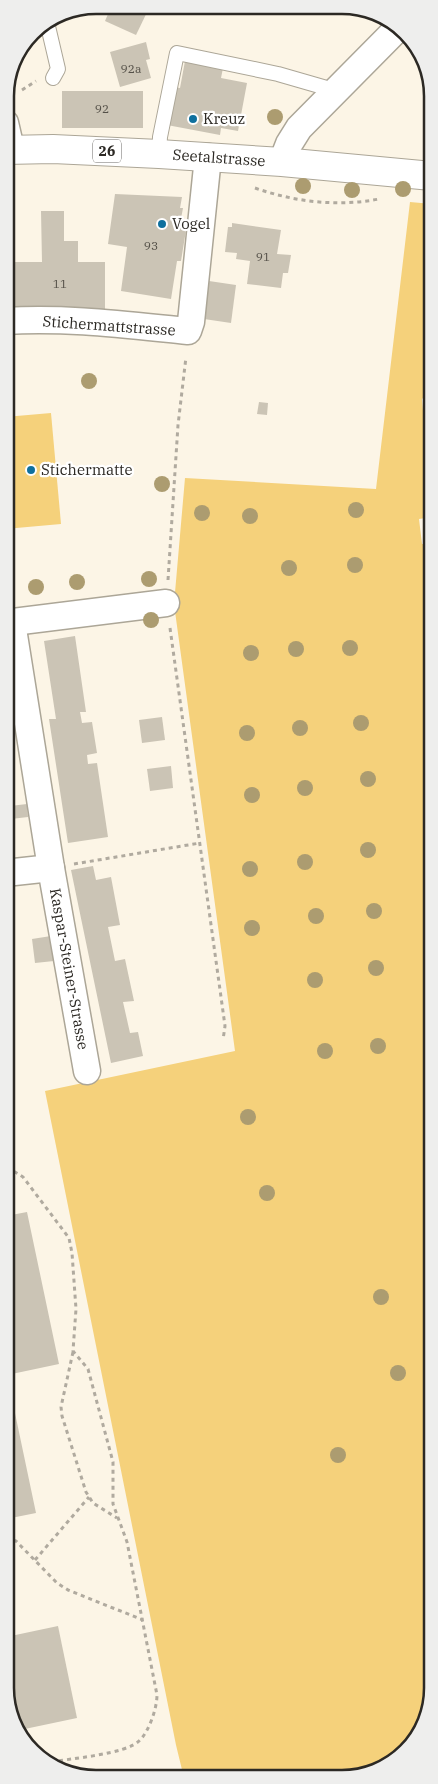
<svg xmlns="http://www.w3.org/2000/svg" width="438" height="1784" font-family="'IBM Plex Serif',serif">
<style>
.green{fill:#f5d17b}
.building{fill:#cbc4b5}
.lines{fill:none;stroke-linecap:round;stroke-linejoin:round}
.lane-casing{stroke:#aca697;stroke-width:16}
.street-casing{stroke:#aca697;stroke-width:29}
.primary-casing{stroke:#aca697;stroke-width:30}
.path{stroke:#b0aa9f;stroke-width:3;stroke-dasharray:4 4;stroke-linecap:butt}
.lane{stroke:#fff;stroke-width:14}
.street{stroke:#fff;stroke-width:26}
.primary{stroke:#fff;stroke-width:28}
.tree{fill:#ac9c70}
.poi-dot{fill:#0f709e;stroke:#fff;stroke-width:2}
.labels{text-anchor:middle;stroke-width:4.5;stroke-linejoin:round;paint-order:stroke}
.number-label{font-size:12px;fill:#545048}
.shield{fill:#fff;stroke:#6b6966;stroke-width:1}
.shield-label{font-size:14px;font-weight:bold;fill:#2c2924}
.poi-label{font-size:15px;fill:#2c2924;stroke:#fff;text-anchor:start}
.street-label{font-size:15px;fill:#2c2924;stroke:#fff}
.rim{fill:none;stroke:#2c2924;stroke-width:2.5}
</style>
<rect width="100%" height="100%" fill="#fcf5e6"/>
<!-- green -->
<g class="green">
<polygon points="410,202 432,204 432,389 422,399 432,517 419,519 422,544 432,543 433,1694 410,1748 354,1778 184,1778 176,1745 45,1091 235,1051 174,604 185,478 376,489"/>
<polygon points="51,413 61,524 5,529 5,417"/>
</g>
<!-- building -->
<g class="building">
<polygon points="112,5 150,6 136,35 105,21"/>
<polygon points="353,8 366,8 360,14"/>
<polygon points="146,42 150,59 146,60 151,78 120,87 110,52"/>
<polygon points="185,61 223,68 221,78 247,83 238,131 221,128 220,135 167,125 174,87 180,88"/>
<rect x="62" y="91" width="81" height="37"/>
<polygon points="115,194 182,197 180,208 183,208 180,224 187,224 181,261 177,261 171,299 121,291 127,247 108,244"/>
<polygon points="41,211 64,211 64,241 78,241 78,262 105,262 105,315 45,315 45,306 14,306 14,262 42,262"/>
<polygon points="232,223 281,230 277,254 291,255 288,273 283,273 281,288 247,284 250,261 236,259 237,253 225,252 228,227 232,227"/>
<polygon points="209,281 236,285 231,323 204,319"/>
<polygon points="259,402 268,403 267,415 257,414"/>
<polygon points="432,404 432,479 431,479 424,405"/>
<polygon points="75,636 86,712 80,712 82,723 92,722 97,753 87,755 88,764 97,763 108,837 68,843 49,719 56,719 44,641"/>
<polygon points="162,717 165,740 142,743 139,720"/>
<polygon points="171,766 173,788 150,791 147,769"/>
<polygon points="27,804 28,817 11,819 10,806"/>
<polygon points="93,866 96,880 111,877 120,925 108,927 115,961 125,959 134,1001 123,1002 130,1033 138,1032 143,1056 111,1063 71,870"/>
<polygon points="51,936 54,961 35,963 32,939"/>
<polygon points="27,1212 59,1364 7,1375 36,1513 6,1519 6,1361 7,1360 6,1353 6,1216"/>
<polygon points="58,1626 77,1718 20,1730 6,1700 6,1637"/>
</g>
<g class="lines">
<defs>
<g id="lane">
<polyline points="47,22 58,69 53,78"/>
<polyline points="159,154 160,137 177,53 278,74 337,91"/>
</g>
<g id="street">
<polyline points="5,123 11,149"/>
<polyline points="282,162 289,144 299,128 398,28"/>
<path d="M5 321C66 317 127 325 188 331L191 322 208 157"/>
<polyline points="5,623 166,603"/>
<polyline points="10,623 14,635 51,868 87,1071"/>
<polyline points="5,873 51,868"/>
</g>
<polyline id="primary" points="5,150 53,149 159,154 282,162 432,176"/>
</defs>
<!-- lane casing -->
<use href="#lane" class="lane-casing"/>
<!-- street casing -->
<use href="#street" class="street-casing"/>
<!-- primary casing -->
<use href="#primary" class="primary-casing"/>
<!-- path -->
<g class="path">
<polyline points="22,90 36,81"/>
<path d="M255 188C295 202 338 207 379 199"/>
<polyline points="168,580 178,425 186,357"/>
<polyline points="170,628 225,1026 223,1040"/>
<polyline points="74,864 200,843"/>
<path d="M6 1174 15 1172 23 1177 69 1238 72 1253 76 1309 73 1351 88 1369 113 1462V1504L127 1542 157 1695C157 1708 149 1732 139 1741 126 1754 69 1759 49 1762"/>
<polyline points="73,1352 61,1407 62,1416 86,1492 93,1503 117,1518"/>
<polyline points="6,1538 16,1541 57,1583 68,1590 143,1620"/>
<polyline points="35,1560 89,1497"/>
</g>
<!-- lane -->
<use href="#lane" class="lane"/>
<!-- street -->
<use href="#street" class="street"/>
<!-- primary -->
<use href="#primary" class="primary"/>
</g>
<!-- trees -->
<g class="tree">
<circle cx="275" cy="117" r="8"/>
<circle cx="303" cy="186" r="8"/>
<circle cx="403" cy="189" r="8"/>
<circle cx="352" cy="190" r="8"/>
<circle cx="89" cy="381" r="8"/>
<circle cx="162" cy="484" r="8"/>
<circle cx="356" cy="510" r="8"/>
<circle cx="202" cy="513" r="8"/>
<circle cx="250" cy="516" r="8"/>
<circle cx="355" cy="565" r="8"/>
<circle cx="289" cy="568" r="8"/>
<circle cx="149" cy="579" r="8"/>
<circle cx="77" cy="582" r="8"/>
<circle cx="36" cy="587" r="8"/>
<circle cx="151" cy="620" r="8"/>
<circle cx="350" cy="648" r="8"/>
<circle cx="296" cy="649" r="8"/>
<circle cx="251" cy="653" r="8"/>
<circle cx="361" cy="723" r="8"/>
<circle cx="300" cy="728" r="8"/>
<circle cx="247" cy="733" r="8"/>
<circle cx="368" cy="779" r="8"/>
<circle cx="305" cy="788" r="8"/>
<circle cx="252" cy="795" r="8"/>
<circle cx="368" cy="850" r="8"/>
<circle cx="305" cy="862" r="8"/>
<circle cx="250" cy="869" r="8"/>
<circle cx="374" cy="911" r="8"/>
<circle cx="316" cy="916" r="8"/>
<circle cx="252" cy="928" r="8"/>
<circle cx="376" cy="968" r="8"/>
<circle cx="315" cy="980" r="8"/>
<circle cx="378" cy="1046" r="8"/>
<circle cx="325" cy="1051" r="8"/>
<circle cx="248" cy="1117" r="8"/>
<circle cx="267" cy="1193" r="8"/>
<circle cx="381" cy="1297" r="8"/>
<circle cx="398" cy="1373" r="8"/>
<circle cx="338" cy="1455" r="8"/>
</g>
<!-- markers -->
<g class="poi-dot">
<circle cx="193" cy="119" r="5"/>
<circle cx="162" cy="224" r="5"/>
<circle cx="31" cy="470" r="5"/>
</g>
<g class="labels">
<!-- number labels -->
<g class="number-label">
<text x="131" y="73">92a</text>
<text x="102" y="113">92</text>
<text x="151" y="250">93</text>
<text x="263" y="261">91</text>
<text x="60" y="288">11</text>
</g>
<!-- shield labels -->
<rect class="shield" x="93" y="139.5" width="28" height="23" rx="4"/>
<g class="shield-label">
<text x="107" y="156">26</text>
</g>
<!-- poi labels -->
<g class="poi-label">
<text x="203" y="124">Kreuz</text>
<text x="172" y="229">Vogel</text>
<text x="41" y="475">Stichermatte</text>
</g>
<!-- street labels -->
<g class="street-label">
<text transform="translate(219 158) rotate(4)" y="5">Seetalstrasse</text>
<text transform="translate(109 326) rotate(4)" y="5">Stichermattstrasse</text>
<text transform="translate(69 969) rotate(80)" y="5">Kaspar-Steiner-Strasse</text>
</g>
</g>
<!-- crop -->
<path d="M0 0H438V1784H0ZM96 14H342A82 82 0 0 1 424 96V1688A82 82 0 0 1 342 1770H96A82 82 0 0 1 14 1688V96A82 82 0 0 1 96 14Z" fill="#eeeeed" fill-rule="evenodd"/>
<path class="rim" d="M96 14H342A82 82 0 0 1 424 96V1688A82 82 0 0 1 342 1770H96A82 82 0 0 1 14 1688V96A82 82 0 0 1 96 14Z"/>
</svg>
